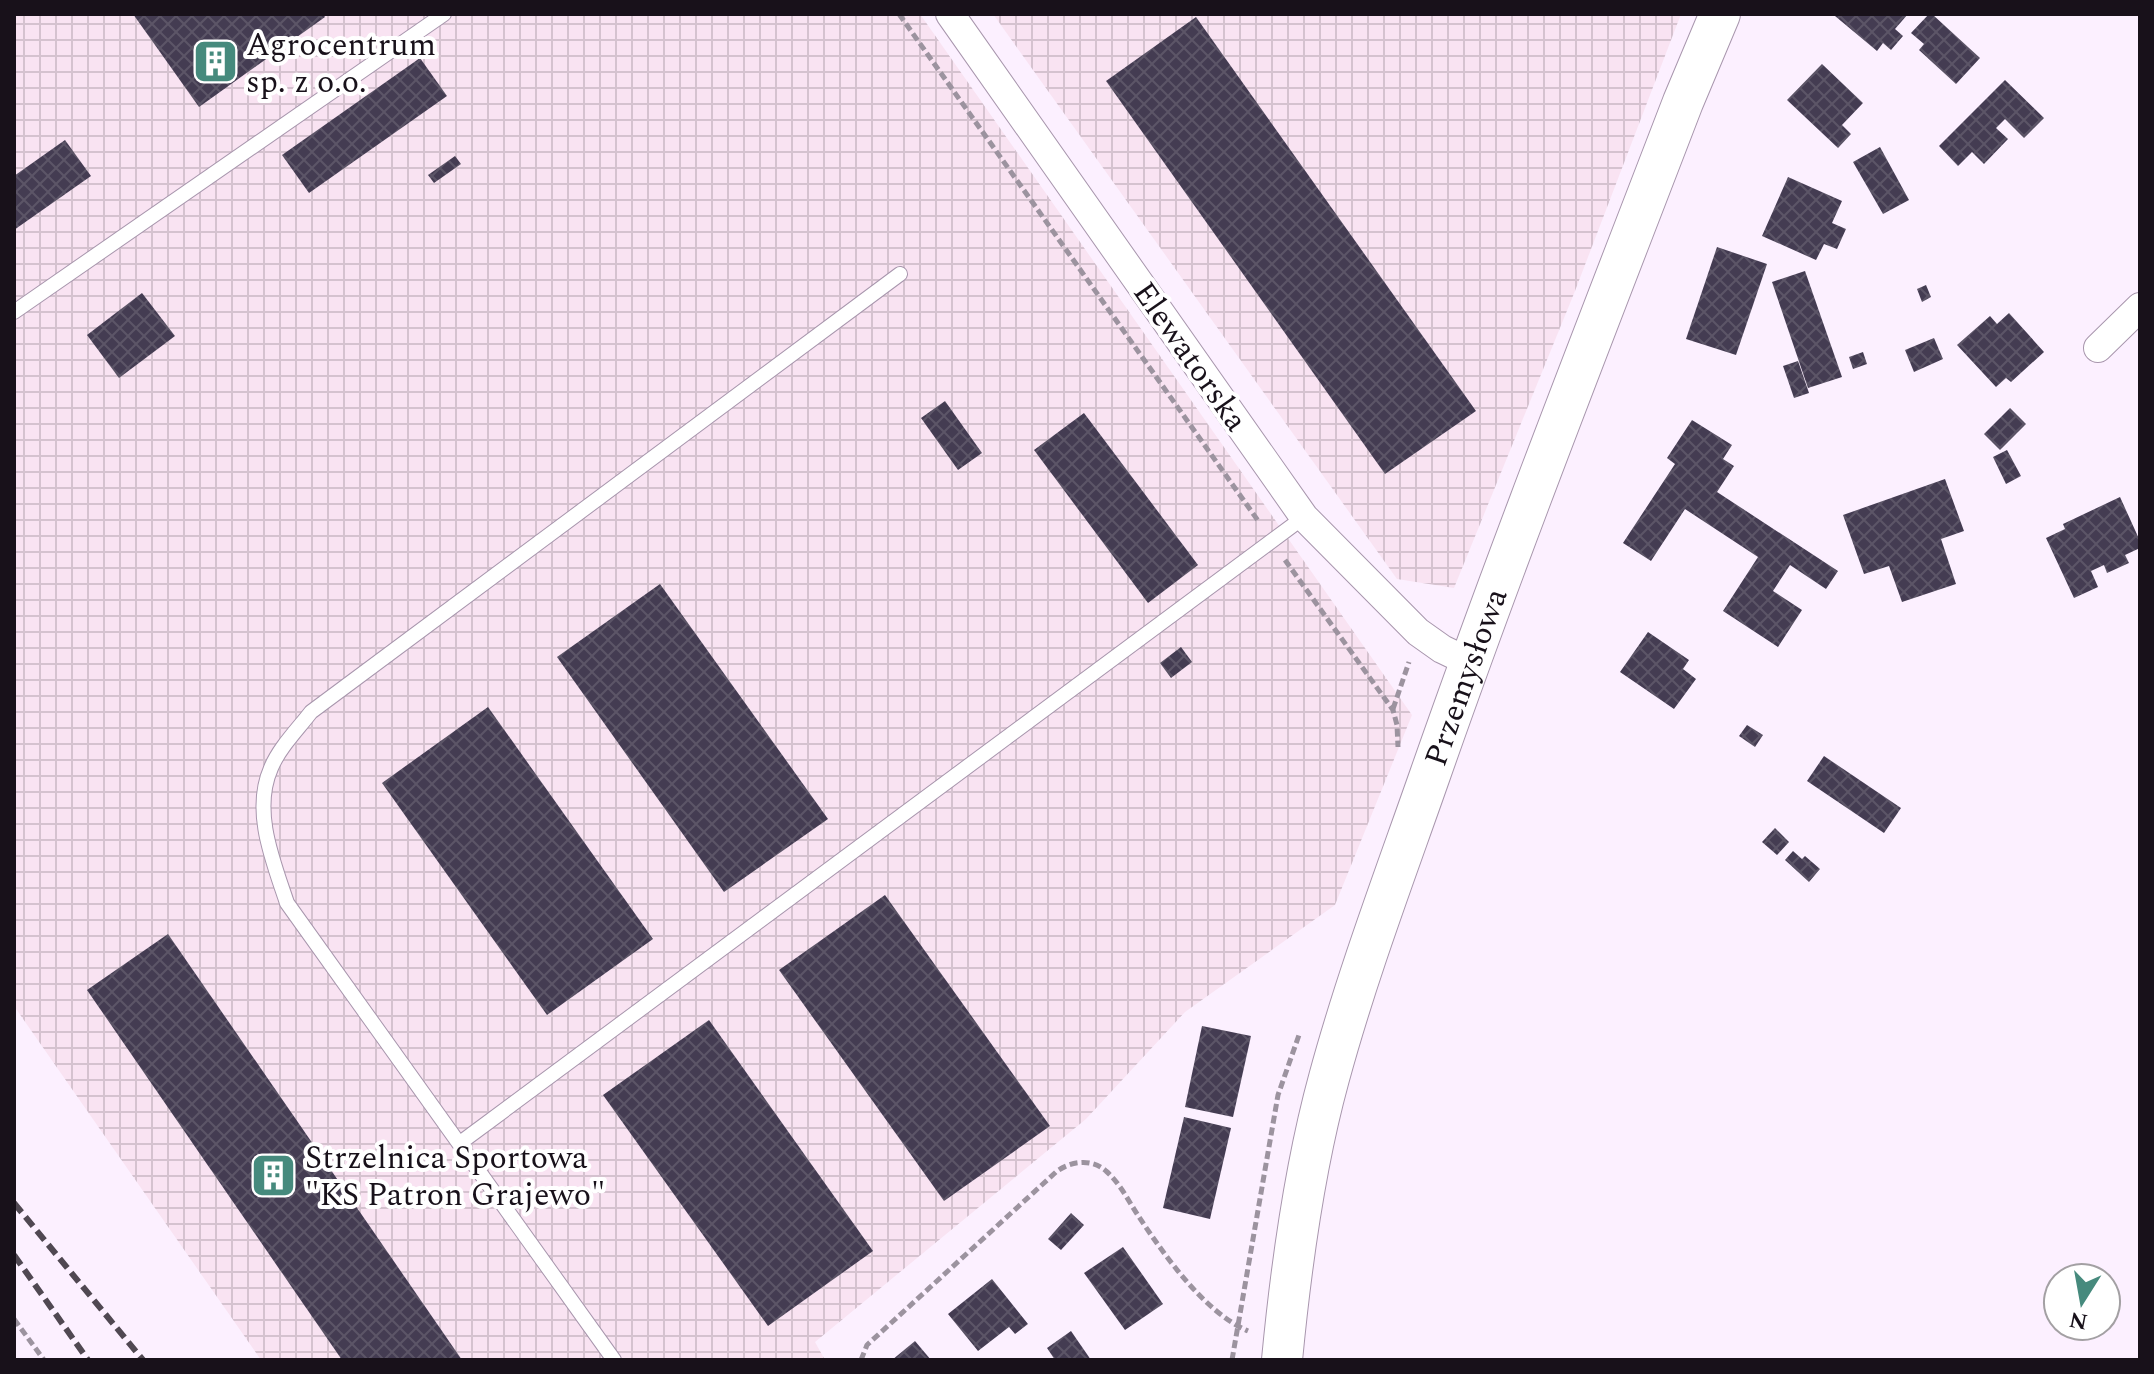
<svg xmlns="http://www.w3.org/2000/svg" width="2154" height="1374" font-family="Spectral,serif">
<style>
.industrial{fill:url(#industrial-grid)}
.building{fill:url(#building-cross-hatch)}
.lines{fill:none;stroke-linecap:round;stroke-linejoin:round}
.lane-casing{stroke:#a896ad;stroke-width:16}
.street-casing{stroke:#a896ad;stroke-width:30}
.secondary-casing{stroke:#a896ad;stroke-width:42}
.path{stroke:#9c939f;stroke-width:5;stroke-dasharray:8 4;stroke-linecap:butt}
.lane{stroke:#fff;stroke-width:14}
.street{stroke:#fff;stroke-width:28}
.secondary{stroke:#fff;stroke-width:40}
.rail{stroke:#504852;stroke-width:6;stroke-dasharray:12 6;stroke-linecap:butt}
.labels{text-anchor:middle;stroke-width:8;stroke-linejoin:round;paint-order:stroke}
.poi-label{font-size:32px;fill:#18111a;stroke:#fff;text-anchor:start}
.street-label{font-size:32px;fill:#18111a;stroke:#fff}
</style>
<defs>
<pattern id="industrial-grid" width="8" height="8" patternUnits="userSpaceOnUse" patternTransform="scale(2)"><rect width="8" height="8" fill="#f9e3f2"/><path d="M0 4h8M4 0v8" fill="none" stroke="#d5c2cf"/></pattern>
<pattern id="building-cross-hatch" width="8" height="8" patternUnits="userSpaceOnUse" patternTransform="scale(2)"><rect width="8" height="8" fill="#443c52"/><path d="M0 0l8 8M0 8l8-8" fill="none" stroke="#5c5567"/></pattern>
</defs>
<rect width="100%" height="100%" fill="#fcf0ff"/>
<!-- industrial -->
<g class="industrial">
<polygon points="14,14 920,14 1412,715 1335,905 1185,1012 1086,1119 815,1342 825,1360 261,1360 14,1006"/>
<polygon points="993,14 1681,14 1575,291 1454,588 1397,579"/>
</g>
<!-- building -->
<g class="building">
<polygon points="133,14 323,14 325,17 199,107"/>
<polygon points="1837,14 1908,14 1895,29 1903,36 1891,50 1883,43 1877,51 1835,16"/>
<polygon points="1929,14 1932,14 1980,58 1956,84 1919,50 1924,44 1911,33"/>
<polygon points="1196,17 1476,411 1385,474 1106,81"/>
<polygon points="420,58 447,96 309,193 282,155"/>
<polygon points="1822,64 1863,103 1842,125 1851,134 1838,148 1787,100"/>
<polygon points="2005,80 2044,118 2024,138 2005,119 1996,128 2008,139 1984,164 1972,152 1958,166 1939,146"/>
<polygon points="65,140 91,176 14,230 14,176"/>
<polygon points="1880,147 1909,200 1883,214 1853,162"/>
<polygon points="455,156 461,164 434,183 428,175"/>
<polygon points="1788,177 1842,201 1832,223 1846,229 1837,249 1824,244 1816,260 1762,236"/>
<polygon points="1717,247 1767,264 1736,355 1686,339"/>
<polygon points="1805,271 1842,377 1808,388 1772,282"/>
<polygon points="1926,285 1931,297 1922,302 1917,289"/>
<polygon points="142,293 175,336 119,378 87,335"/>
<polygon points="2009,313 2044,352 2011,382 2006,378 1996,387 1957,345 1990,316 1997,324"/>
<polygon points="1934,338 1943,359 1914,372 1905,350"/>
<polygon points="1863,352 1867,364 1853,369 1849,357"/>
<polygon points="1798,361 1809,393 1794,398 1783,366"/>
<polygon points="945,401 982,453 958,470 921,418"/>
<polygon points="2010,408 2026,424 2000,450 1984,434"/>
<polygon points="1084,413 1198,565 1148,603 1034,450"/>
<polygon points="1692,420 1732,445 1723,459 1734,466 1717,492 1838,571 1826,589 1790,565 1773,591 1802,610 1778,647 1723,611 1758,557 1685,509 1651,561 1623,543 1675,464 1667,458"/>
<polygon points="2007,450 2021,476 2006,484 1993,457"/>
<polygon points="1945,479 1964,531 1941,539 1956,584 1902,602 1889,566 1864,574 1843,515"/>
<polygon points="2120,497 2140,541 2140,548 2125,555 2129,563 2107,573 2104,565 2091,571 2098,587 2074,598 2046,538 2065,529 2063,524"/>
<polygon points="660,584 828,819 724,892 557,657"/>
<polygon points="1648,632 1689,660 1683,669 1696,679 1674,709 1620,672"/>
<polygon points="1181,647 1192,662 1171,678 1160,663"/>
<polygon points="488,707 653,939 547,1015 382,783"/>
<polygon points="1747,725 1763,735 1755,747 1739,736"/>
<polygon points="1824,756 1901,808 1884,833 1807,781"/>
<polygon points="1775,828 1789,842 1777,855 1762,842"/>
<polygon points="1793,851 1802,859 1805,856 1820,869 1809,882 1785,860"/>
<polygon points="885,895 1050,1126 944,1201 779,970"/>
<polygon points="168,934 462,1360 342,1360 87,990"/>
<polygon points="709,1020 873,1251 768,1326 603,1095"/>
<polygon points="1202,1026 1251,1036 1233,1117 1185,1107"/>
<polygon points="1184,1117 1231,1128 1210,1219 1163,1208"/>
<polygon points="1071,1213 1084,1225 1061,1250 1048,1239"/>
<polygon points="1123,1247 1163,1304 1125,1330 1084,1273"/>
<polygon points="992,1279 1028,1324 1015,1334 1009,1327 978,1351 948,1314"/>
<polygon points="1071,1331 1091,1360 1055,1360 1047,1348"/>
<polygon points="915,1341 931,1360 892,1360"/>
</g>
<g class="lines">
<defs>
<g id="lane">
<polyline points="14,312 444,14"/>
<polyline points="460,1143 1304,517"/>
<path d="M614 1360 287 903C273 861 252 811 271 768 279 748 298 729 311 712L900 274"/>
</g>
<g id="street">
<polyline points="950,14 1304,517 1418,632 1442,649 1469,662"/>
<polyline points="2098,348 2140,307"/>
</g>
<g id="secondary">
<path id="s1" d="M1282 1360C1291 1266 1304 1169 1329 1078 1357 975 1395 875 1430 775 1509 549 1597 326 1683 102L1720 14"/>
</g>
</defs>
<!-- lane casing -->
<use href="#lane" class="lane-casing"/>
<!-- street casing -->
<use href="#street" class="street-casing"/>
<!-- secondary casing -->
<use href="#secondary" class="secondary-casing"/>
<!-- path -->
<g class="path">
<polyline points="899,14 1259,522"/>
<polyline points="1285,560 1393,710 1397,725 1398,747"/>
<polyline points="1393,709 1409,662"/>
<polyline points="14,1319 44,1360"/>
<path d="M861 1360 867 1345 1056 1172C1070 1161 1092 1158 1106 1171 1120 1183 1129 1202 1139 1217 1165 1256 1204 1312 1248 1331"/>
<polyline points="1232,1360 1278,1095 1299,1035"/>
</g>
<!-- lane -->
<use href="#lane" class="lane"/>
<!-- street -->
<use href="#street" class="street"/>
<!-- secondary -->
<use href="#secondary" class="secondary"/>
<!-- rail -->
<g class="rail">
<polyline points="14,1203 143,1360"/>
<polyline points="14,1255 88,1360"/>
</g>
</g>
<!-- icons -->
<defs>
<symbol id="building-square" viewBox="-11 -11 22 22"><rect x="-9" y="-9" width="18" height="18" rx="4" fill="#468a7d" stroke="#fff"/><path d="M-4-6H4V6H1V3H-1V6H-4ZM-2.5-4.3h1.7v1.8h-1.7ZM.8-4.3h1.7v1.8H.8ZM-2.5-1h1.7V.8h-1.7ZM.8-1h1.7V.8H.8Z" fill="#fff"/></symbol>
</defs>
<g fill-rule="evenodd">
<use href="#building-square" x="190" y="36" width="51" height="51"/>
<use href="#building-square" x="248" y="1150" width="51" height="51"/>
</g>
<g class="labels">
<!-- poi labels -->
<g class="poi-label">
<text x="246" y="55">Agrocentrum<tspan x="246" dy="37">sp. z o.o.</tspan></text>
<text x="305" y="1168">Strzelnica Sportowa<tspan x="305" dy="37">"KS Patron Grajewo"</tspan></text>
</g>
<!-- street labels -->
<g class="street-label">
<text transform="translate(1191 356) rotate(55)" y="11">Elewatorska</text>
<text dy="11" stroke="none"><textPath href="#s1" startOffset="710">Przemysłowa</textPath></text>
</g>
</g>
<!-- border -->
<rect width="2154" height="1374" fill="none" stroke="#18111a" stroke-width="32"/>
<!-- north arrow -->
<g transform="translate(2082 1302) rotate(191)"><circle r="38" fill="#ffffff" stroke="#a3a0a3" stroke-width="2"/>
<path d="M0-6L14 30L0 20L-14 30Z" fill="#468a7d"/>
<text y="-12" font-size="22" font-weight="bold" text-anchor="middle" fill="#18111a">N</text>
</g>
</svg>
